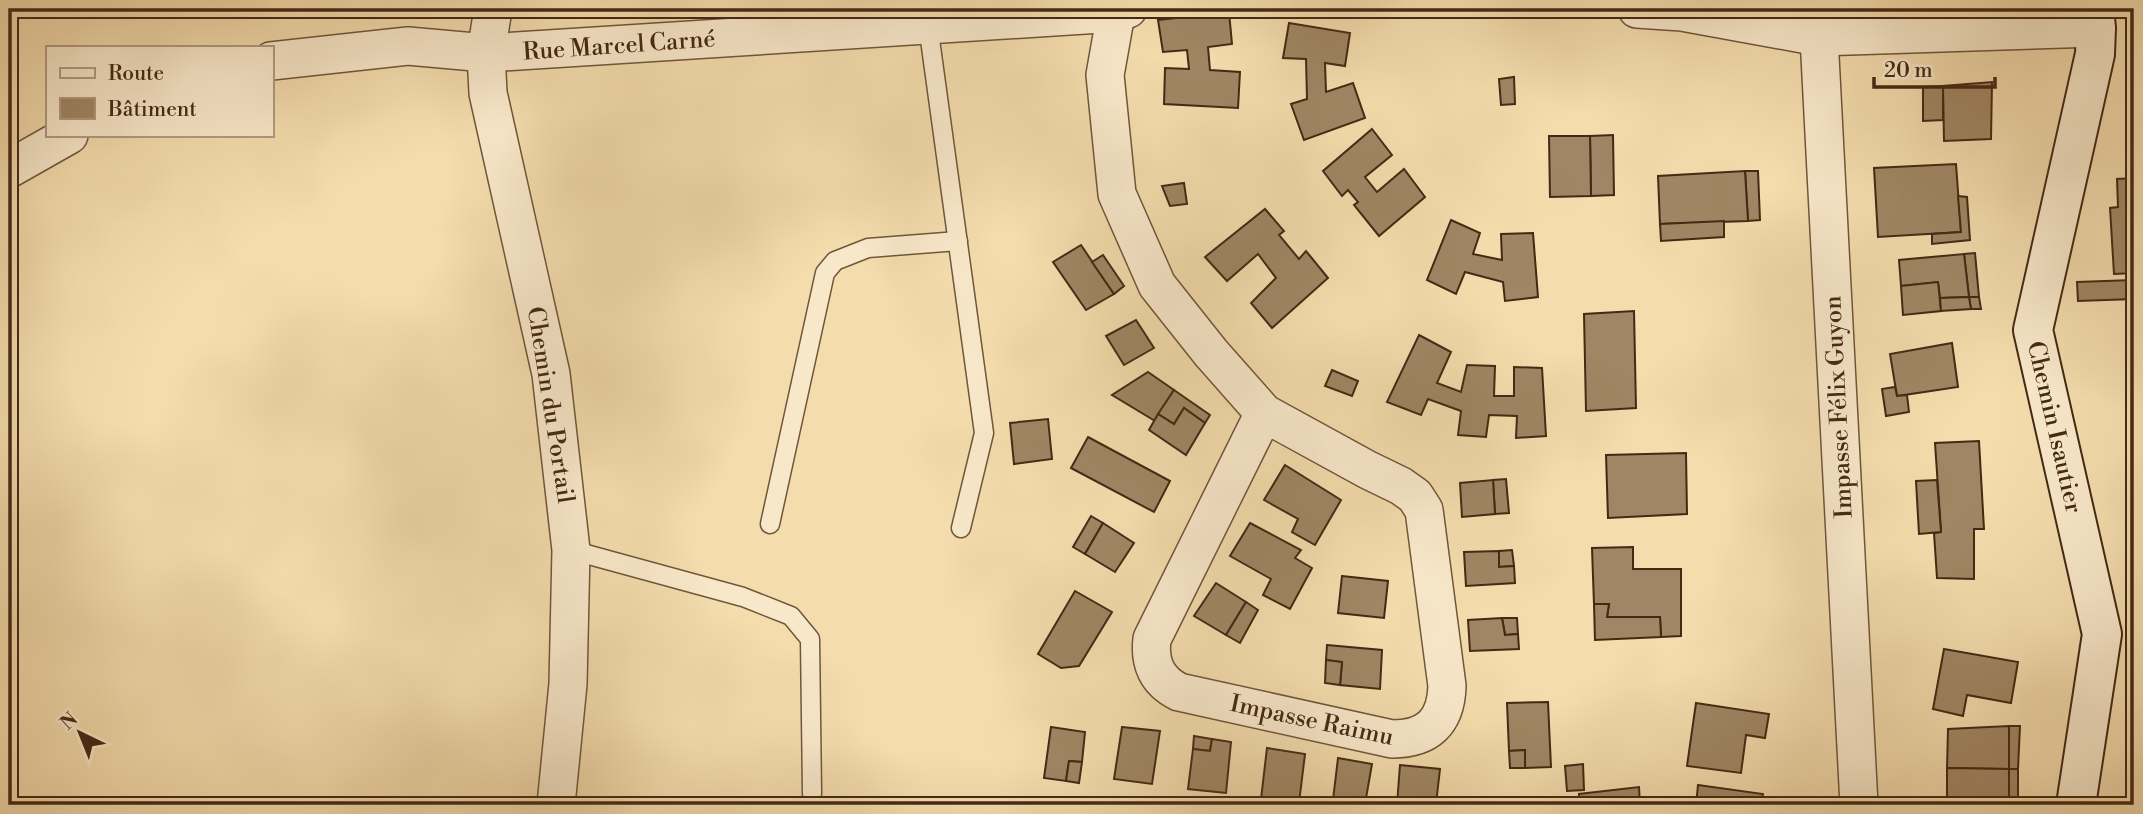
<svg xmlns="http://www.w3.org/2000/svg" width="2143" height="814" font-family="'Libre Bodoni',serif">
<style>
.building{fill:#a08664;stroke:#442914;stroke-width:2}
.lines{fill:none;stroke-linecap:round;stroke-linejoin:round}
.lane-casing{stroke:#70563a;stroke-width:21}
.street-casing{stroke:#70563a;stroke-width:40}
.secondary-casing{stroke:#442914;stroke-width:42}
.lane{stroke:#f8e8ca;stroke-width:18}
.street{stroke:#f8e8ca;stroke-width:37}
.secondary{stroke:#f8e8ca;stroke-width:38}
.labels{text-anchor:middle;stroke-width:5;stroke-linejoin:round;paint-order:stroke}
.street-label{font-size:24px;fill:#442914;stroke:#f8e8ca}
</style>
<rect width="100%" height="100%" fill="#f4dcad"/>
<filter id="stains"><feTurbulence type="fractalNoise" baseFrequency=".00286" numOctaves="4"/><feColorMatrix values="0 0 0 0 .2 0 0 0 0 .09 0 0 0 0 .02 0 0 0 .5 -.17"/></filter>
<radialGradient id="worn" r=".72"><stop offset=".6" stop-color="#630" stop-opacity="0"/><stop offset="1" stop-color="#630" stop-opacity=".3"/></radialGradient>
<!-- building -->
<g class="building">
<polygon points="1229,12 1232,44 1208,47 1210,70 1240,72 1238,108 1164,104 1165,68 1189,69 1187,50 1163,52 1158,20"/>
<polygon points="1289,23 1350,33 1345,66 1325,63 1326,92 1353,83 1365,118 1304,140 1291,104 1307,99 1306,59 1283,58"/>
<polygon points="1514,77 1515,104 1501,105 1499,79"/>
<polygon points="1992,82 1991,139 1944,141 1943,86"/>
<polygon points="1943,86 1943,120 1923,121 1923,87"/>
<polygon points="1372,129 1392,155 1365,177 1377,192 1404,169 1425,197 1379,236 1354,205 1358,202 1348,190 1342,196 1323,171"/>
<polygon points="1613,135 1614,195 1591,196 1590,136"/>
<polygon points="1549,136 1590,136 1591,196 1550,197"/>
<polygon points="1956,164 1961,232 1878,237 1874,168"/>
<polygon points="1745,171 1758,171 1760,220 1748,221"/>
<polygon points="1745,171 1748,221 1660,224 1658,176"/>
<polygon points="2134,178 2134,273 2114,274 2110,208 2118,207 2117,179"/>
<polygon points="1184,183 1187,204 1170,206 1162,186"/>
<polygon points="1958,196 1967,197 1970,240 1932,244 1932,234 1961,232"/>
<polygon points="1265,209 1284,231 1279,235 1299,259 1306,251 1328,278 1272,328 1251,303 1276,278 1258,254 1227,281 1205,257"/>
<polygon points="1451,220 1480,233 1473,254 1502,260 1501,234 1533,233 1538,297 1505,301 1503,282 1465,272 1456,294 1427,280"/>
<polygon points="1724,221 1724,237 1661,241 1660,224"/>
<polygon points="1081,245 1114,294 1086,310 1053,262"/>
<polygon points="1975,253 1979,297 1969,297 1964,254"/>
<polygon points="1964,254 1969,297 1940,298 1938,282 1901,286 1899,260"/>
<polygon points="1103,255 1124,286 1114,294 1092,262"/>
<polygon points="2133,280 2134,299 2078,301 2077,282"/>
<polygon points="1938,282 1941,311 1903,315 1901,286"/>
<polygon points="1969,297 1979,297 1981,309 1971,309"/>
<polygon points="1969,297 1971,309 1941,311 1940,298"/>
<polygon points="1634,311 1636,408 1586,411 1584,314"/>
<polygon points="1136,320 1154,348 1124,365 1106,336"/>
<polygon points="1419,335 1451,352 1437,383 1461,392 1467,365 1495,366 1494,396 1514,396 1514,367 1542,368 1546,436 1516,438 1517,416 1489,415 1486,437 1458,435 1461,411 1428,399 1421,415 1387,402"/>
<polygon points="1952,343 1958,387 1897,396 1890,354"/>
<polygon points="1332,370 1358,381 1352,396 1325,386"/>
<polygon points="1148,372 1174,390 1155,421 1112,395"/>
<polygon points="1895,387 1897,396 1907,395 1909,412 1886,416 1882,389"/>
<polygon points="1174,390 1210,415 1205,423 1184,408 1174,424 1158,414"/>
<polygon points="1184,408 1205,423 1186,455 1149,430 1158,414 1174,424"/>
<polygon points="1048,419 1052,459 1014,464 1010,423"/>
<polygon points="1088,437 1170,481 1154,512 1071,468"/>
<polygon points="1979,441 1984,529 1974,529 1974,579 1937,578 1934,533 1941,532 1935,443"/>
<polygon points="1686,453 1687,514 1608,518 1606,455"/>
<polygon points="1285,465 1341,500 1315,545 1292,532 1298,519 1264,500"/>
<polygon points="1506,479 1509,513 1495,514 1493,480"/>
<polygon points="1493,480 1495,514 1462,517 1460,483"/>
<polygon points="1937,480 1941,532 1919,534 1916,481"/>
<polygon points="1091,516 1103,523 1085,554 1073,547"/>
<polygon points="1103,523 1134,543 1115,572 1085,554"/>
<polygon points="1250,523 1301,550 1295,558 1312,568 1290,609 1263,595 1271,579 1230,556"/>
<polygon points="1633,547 1633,569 1681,569 1681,636 1661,637 1660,617 1607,617 1609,604 1594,604 1592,548"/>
<polygon points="1512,550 1514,566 1499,567 1499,551"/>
<polygon points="1499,551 1499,567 1514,566 1515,583 1466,586 1464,552"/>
<polygon points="1342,576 1388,581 1384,618 1338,613"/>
<polygon points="1216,583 1246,602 1226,635 1194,616"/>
<polygon points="1075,591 1112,612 1079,666 1061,668 1038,654"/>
<polygon points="1246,602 1258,610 1240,643 1226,635"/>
<polygon points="1594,604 1609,604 1607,617 1660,617 1661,637 1595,640"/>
<polygon points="1502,618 1517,618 1518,634 1505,635"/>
<polygon points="1502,618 1505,635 1518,634 1519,649 1470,651 1468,620"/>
<polygon points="1327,645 1382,650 1380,689 1340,685 1342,662 1326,660"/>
<polygon points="1944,649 2018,662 2011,703 1967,695 1963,716 1933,709"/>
<polygon points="1326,660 1342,662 1340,685 1325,683"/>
<polygon points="1548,702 1551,767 1525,768 1525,750 1509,751 1507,703"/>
<polygon points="1696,703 1769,714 1765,738 1746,735 1741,773 1687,766"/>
<polygon points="2009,726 2009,769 1947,768 1948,729"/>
<polygon points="2009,726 2020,726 2018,769 2009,769"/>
<polygon points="1051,727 1085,732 1082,762 1069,761 1066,781 1044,778"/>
<polygon points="1122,727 1160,731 1152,784 1114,779"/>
<polygon points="1194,736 1212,739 1210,751 1193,749"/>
<polygon points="1212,739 1231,742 1226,793 1188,789 1193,749 1210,751"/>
<polygon points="1267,748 1305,754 1299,803 1261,799"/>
<polygon points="1525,750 1525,768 1510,768 1509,751"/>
<polygon points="1338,758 1372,764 1365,804 1333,800"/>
<polygon points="1069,761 1082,762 1079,783 1066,781"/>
<polygon points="1583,764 1584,790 1567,791 1565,766"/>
<polygon points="1400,765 1440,769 1436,804 1418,802 1418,805 1397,805"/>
<polygon points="1947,768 2009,769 2009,800 1947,802"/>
<rect x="2009" y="769" width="9" height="31"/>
<polygon points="1698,785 1763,794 1761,805 1696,805"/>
<polygon points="1639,787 1640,805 1579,805 1579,794"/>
<polygon points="1987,801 1988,805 1901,805 1901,803"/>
</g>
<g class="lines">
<defs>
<g id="lane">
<polyline points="928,25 984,433 961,528"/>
<polyline points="770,524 825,273 835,261 868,248 958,241"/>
<polyline points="571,550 743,597 791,616 810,639 812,794"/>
</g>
<g id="street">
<polyline points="493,9 486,53 488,93 551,374 571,550 568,684 556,805"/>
<polyline points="1637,9 1682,12 1819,37 2096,28"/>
<polyline points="1812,9 1819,37 1859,805"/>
<path d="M1116 13 1105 75 1117 194 1157 285 1211 353 1264 413 1368 470 1401 486 1415 496 1424 510 1447 686C1446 722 1428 739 1392 739L1179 692C1157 681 1149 663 1152 639L1264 413"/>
<polyline points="271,61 408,46 486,53 1116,13 1128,9"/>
<polyline points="9,169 69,135"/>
</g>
<polyline id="secondary" points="2076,805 2102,634 2033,330 2095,54 2096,28 2094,9"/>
</defs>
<!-- lane casing -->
<use href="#lane" class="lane-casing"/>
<!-- street casing -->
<use href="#street" class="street-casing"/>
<!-- secondary casing -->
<use href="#secondary" class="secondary-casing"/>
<!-- lane -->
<use href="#lane" class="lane"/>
<!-- street -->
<use href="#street" class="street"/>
<!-- secondary -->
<use href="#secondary" class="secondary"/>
</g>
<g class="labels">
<!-- street labels -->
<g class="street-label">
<text transform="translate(619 45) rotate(-4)" y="8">Rue Marcel Carné</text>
<text transform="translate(551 405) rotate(81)" y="8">Chemin du Portail</text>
<text transform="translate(1838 407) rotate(-93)" y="8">Impasse Félix Guyon</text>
<text transform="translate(2055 427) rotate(77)" y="8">Chemin Isautier</text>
<text transform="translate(1312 720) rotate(12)" y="8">Impasse Raimu</text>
</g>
</g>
<!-- margin -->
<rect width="2143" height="814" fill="none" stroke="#f4dcad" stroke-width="35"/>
<rect x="10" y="10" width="2122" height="793" fill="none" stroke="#442914" stroke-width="3.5"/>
<rect x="18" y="18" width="2108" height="779" fill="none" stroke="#442914" stroke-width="2"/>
<!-- legend -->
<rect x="46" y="46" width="228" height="91" fill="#f8e8ca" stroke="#b09c81" stroke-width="2"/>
<rect x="60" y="68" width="35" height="10" fill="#f8e8ca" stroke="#b09c81" stroke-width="2"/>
<text x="108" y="80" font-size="21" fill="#442914">Route</text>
<rect x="60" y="98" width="35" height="21" fill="#a08664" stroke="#b09c81" stroke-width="2"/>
<text x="108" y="116" font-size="21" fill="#442914">Bâtiment</text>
<!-- north arrow -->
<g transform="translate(80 733) rotate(317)" stroke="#f8e8ca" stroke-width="5" paint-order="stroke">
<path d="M0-5L12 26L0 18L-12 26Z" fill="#442914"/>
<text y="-10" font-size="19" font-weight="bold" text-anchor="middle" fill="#442914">N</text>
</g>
<!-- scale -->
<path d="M1874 77v10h121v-10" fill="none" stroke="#442914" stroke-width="3.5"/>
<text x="1884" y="77" font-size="21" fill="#442914" stroke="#f8e8ca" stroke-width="5" paint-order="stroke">20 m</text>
<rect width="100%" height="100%" filter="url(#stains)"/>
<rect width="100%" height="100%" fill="url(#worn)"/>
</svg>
